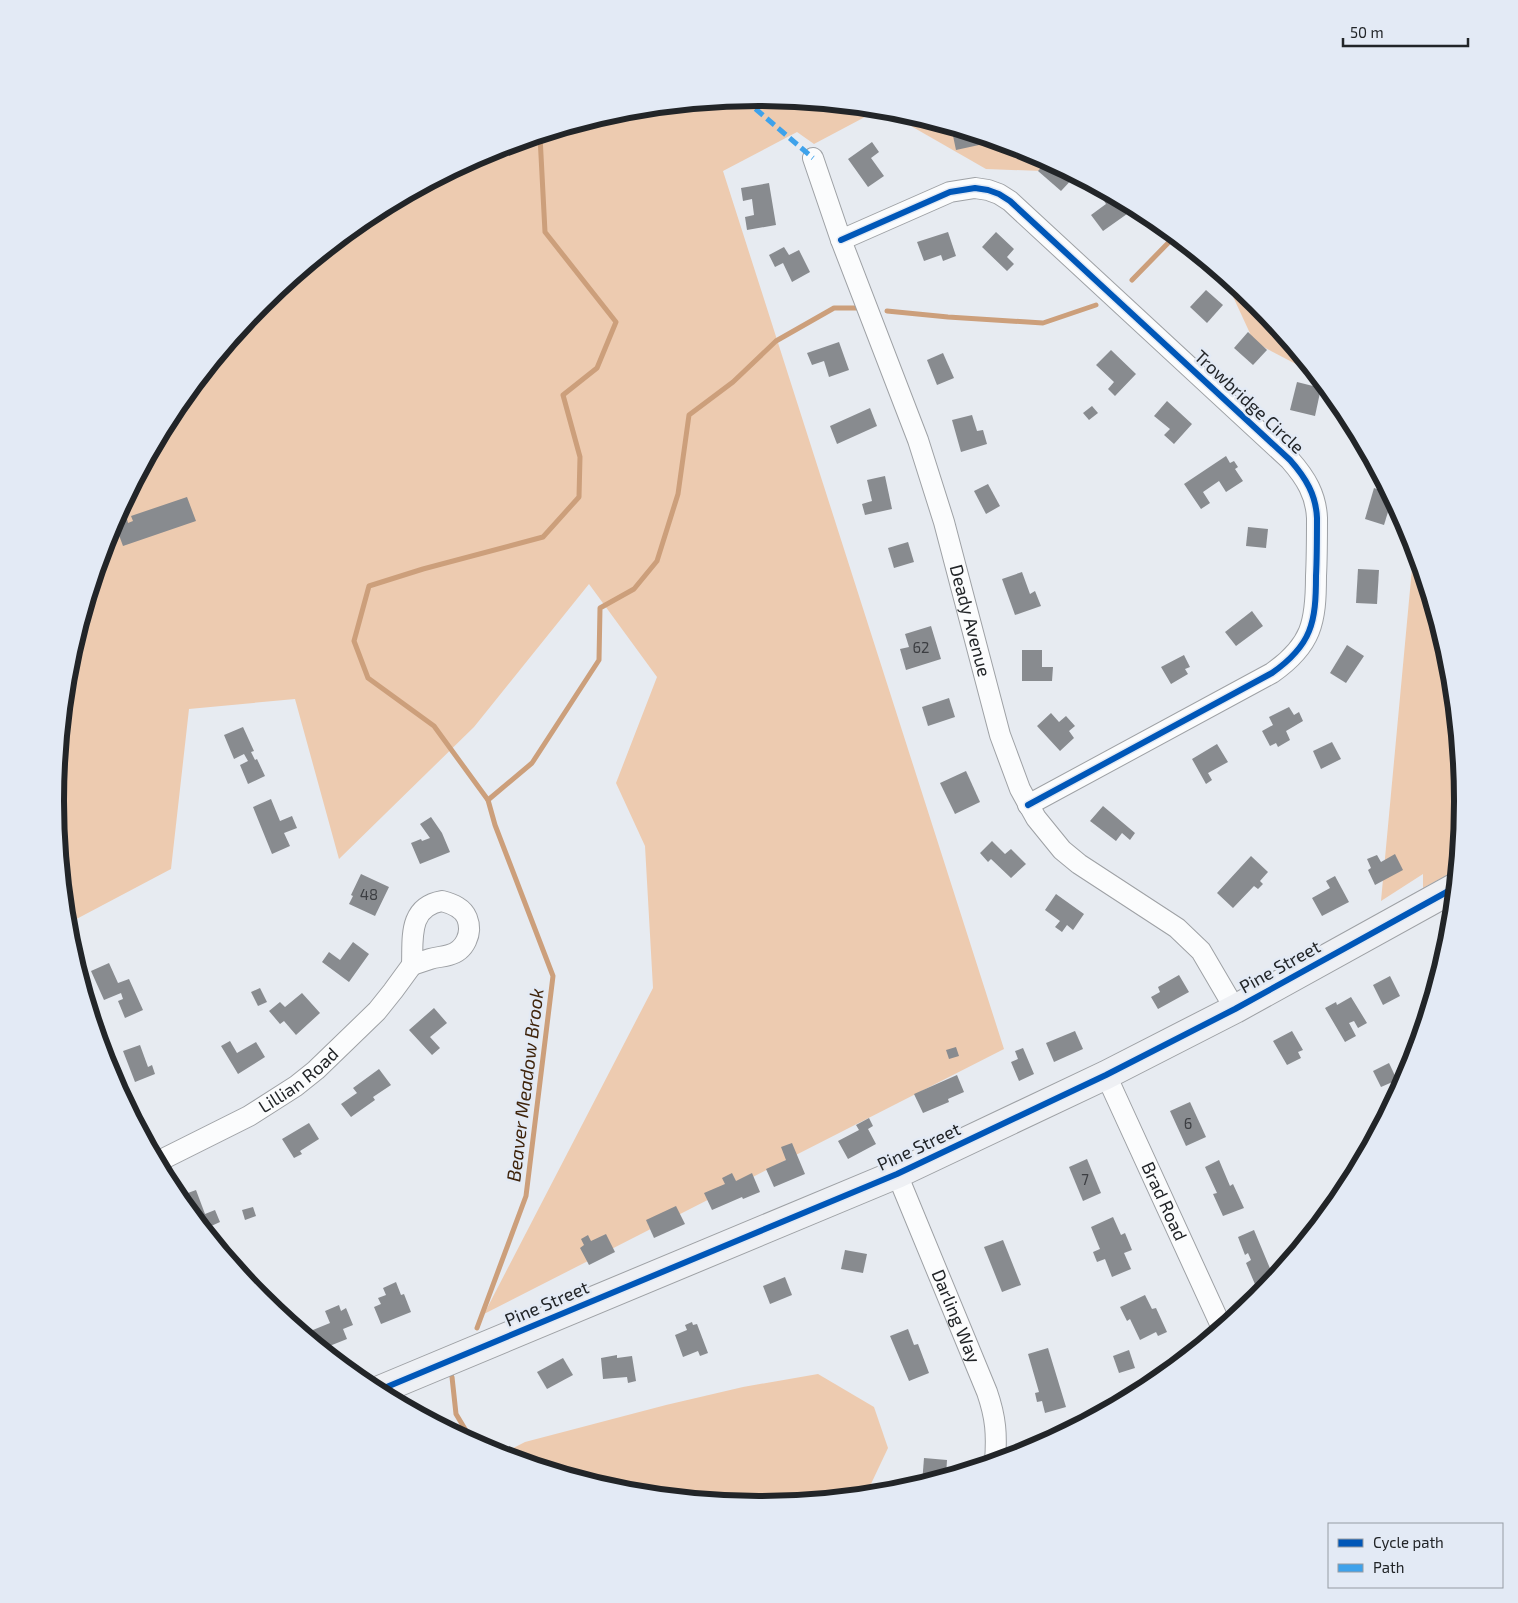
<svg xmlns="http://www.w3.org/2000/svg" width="1518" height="1603" font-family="'Exo 2',sans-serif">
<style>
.green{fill:#edcbb0}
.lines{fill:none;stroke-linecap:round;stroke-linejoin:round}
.stream{stroke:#cc9f7b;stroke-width:5}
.building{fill:#888b8f}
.street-casing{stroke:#9ea1a5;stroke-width:22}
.secondary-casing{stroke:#9ea1a5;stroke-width:30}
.street{stroke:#fbfcfd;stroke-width:20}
.secondary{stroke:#eef0f4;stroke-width:28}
.quiet{stroke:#3ea2eb;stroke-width:5;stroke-dasharray:10 5;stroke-linecap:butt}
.cycleway-casing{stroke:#e3eaf5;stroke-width:9}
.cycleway{stroke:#0057b8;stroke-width:6}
.labels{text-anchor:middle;stroke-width:5;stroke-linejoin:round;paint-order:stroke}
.number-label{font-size:15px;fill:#3c3e42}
.street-label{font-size:18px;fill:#222528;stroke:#e3eaf5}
.water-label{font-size:19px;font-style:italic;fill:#40250c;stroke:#e3eaf5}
.rim{fill:none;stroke:#222528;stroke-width:6}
</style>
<rect width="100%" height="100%" fill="#e7ebf1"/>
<!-- green -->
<g class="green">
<polygon points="759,98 880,109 814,144 797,132 723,171 1004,1049 484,1314 653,988 645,846 616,783 657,677 589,584 474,727 339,859 295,699 189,709 171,869 67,924 55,801 69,664 109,532 174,410 261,303 368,216 490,151 622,111"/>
<polygon points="883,110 897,111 1029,151 1067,172 986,169"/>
<polygon points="1224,277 1257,304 1315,374 1254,342"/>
<polygon points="1414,547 1450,664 1463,802 1456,870 1423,888 1423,874 1381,901"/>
<polygon points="818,1374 874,1407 888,1448 870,1486 845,1497 759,1505 621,1492 500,1455 525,1442 666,1405 743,1387"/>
</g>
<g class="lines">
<!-- stream -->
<g class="stream">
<polyline points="1132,280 1172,239 1174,235"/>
<polyline points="887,311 948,317 1043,323 1096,305"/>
<polyline points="488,800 532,763 599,660 600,608 634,589 657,561 678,494 689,415 733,382 776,341 834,308 857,308"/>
<polyline points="477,1328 526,1196 553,976 495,825 488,800 434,726 368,678 354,641 369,586 423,569 543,537 579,497 580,457 563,395 597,368 616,322 545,232 540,136"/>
<polyline points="452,1377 456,1414 474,1444"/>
</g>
</g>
<!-- building -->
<g class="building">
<polygon points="958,130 959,130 986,138 978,141 979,145 956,150 952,131"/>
<polygon points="872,142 879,152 871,158 884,176 868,187 848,159"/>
<polygon points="1047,161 1075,176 1061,191 1038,171"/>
<polygon points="769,183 776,225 747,230 745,217 754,215 752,199 743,201 741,188"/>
<polygon points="1109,194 1114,197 1127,214 1103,231 1091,215 1106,204 1103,199"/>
<polygon points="948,232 956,256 943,261 941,255 924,261 917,242"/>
<polygon points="996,232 1014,249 1007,257 1014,264 1007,271 982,247"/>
<polygon points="784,247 789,255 799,250 810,272 792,282 783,263 775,267 769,255"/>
<polygon points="1206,290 1223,305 1207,323 1190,307"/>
<polygon points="1248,332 1267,350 1253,365 1234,348"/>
<polygon points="839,342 849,370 829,377 824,361 812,365 807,353"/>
<polygon points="1111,350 1136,374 1115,396 1108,389 1114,382 1096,365"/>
<polygon points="943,353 954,378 937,385 927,360"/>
<polygon points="1297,382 1321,388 1315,416 1290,410"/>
<polygon points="1167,401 1192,424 1174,444 1164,435 1170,429 1154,416"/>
<polygon points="1092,406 1098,413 1089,420 1083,413"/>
<polygon points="870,408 877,426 837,444 830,426"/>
<polygon points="972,415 977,431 983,430 987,444 961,452 952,420"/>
<polygon points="1226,456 1230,463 1234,461 1238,467 1235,469 1243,481 1226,492 1219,481 1203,492 1210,503 1201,509 1184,484"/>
<polygon points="885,476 892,509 865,515 862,504 872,501 867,480"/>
<polygon points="988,484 1000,506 986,514 974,491"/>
<polygon points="1374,488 1388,493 1392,499 1384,525 1365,519"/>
<polygon points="187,497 196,521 123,546 116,527 122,525 121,521 127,519 128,523 133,521 131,516"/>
<polygon points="1248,527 1268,529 1266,548 1246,546"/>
<polygon points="908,542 914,562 894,568 888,548"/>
<polygon points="1358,569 1379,570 1377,604 1356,603"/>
<polygon points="1022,572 1030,594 1035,591 1041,606 1015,615 1002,579"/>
<polygon points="1252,611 1263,626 1236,646 1225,632"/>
<polygon points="931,626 941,659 906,670 900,649 909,647 905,634"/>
<polygon points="1347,645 1364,656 1346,683 1330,673"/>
<polygon points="1022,650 1042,650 1042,667 1053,667 1052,681 1022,681"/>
<polygon points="1184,655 1190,667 1185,669 1188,674 1171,684 1161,667"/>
<polygon points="949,698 955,717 928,726 922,707"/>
<polygon points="1289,707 1294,715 1299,712 1303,721 1286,731 1290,740 1278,747 1276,743 1270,746 1262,731 1273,725 1269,717"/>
<polygon points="1051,713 1059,722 1066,716 1075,726 1069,731 1074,738 1060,751 1037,726"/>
<polygon points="243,727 254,751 251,752 255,760 257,759 265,776 248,784 240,765 248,761 244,754 234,759 224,735"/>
<polygon points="1332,742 1341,759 1321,769 1313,751"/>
<polygon points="1217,744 1228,762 1208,773 1212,780 1206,784 1192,759"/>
<polygon points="966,771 980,802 955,814 940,783"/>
<polygon points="271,799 280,821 292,816 297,828 284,833 290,846 272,854 253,807"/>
<polygon points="1103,806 1135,833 1130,840 1122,833 1116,841 1090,821"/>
<polygon points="431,817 442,833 450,852 420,864 411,843 421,839 422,841 430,838 420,824"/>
<polygon points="992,841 1005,854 1011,849 1026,864 1011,878 991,859 988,862 980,853"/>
<polygon points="1395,854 1403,870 1375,885 1368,870 1371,868 1367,859 1377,855 1381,862"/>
<polygon points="1251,856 1268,872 1260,881 1263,884 1258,889 1254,886 1233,908 1217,893"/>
<polygon points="361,874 389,887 375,916 349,904 353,896 351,895"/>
<polygon points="1335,876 1349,902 1322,916 1312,898 1330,888 1326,881"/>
<polygon points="1056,894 1084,914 1073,930 1067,925 1062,932 1055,927 1060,921 1045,910"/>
<polygon points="353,942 369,954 349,982 322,962 329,952 340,960"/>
<polygon points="109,963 118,983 129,979 143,1010 125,1018 118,1001 123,999 121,993 104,1000 91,971"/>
<polygon points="1179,975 1189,992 1158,1009 1151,997 1160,992 1158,987"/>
<polygon points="1390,976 1400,996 1383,1005 1373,985"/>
<polygon points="260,988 267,1002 258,1006 251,992"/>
<polygon points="302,993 320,1013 296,1035 284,1021 280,1024 269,1011 280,1002 285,1007"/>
<polygon points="1351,997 1367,1023 1358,1028 1354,1021 1349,1023 1356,1036 1345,1042 1325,1008 1336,1002 1337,1005"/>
<polygon points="434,1008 447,1023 430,1037 440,1048 432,1055 409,1030"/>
<polygon points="1075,1031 1083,1049 1054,1062 1046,1043"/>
<polygon points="1292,1031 1303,1050 1298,1052 1301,1058 1287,1065 1273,1041"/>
<polygon points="230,1041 237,1053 256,1042 265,1057 238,1074 221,1046"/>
<polygon points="140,1045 148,1067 152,1065 155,1074 135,1082 123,1051"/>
<polygon points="956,1047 959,1056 949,1059 946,1050"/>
<polygon points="1023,1048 1034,1074 1019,1081 1011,1062 1018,1059 1015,1051"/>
<polygon points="1389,1063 1397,1080 1381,1087 1373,1071"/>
<polygon points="379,1069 391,1085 373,1097 375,1100 351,1117 341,1104 357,1093 353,1088"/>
<polygon points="957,1075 964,1092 948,1099 949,1102 923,1113 914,1094"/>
<polygon points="1190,1102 1206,1137 1186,1146 1170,1111"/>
<polygon points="869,1118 873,1126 868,1129 876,1144 848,1159 838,1141 859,1130 856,1125"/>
<polygon points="309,1123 319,1139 300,1151 302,1154 294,1158 282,1139"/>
<polygon points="792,1143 805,1174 774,1187 766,1169 786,1160 781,1147"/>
<polygon points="1087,1159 1101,1193 1083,1201 1069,1167"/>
<polygon points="1219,1160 1230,1186 1233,1184 1244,1208 1223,1216 1213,1194 1217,1193 1205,1167"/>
<polygon points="732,1173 736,1181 752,1173 760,1192 743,1199 742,1197 712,1210 704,1193 725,1184 722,1178"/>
<polygon points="196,1190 205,1214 215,1210 220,1222 209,1227 206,1220 198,1223 177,1197"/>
<polygon points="676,1206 685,1224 654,1238 646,1220"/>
<polygon points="253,1207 256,1216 245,1220 242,1210"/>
<polygon points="1113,1217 1121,1235 1125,1233 1132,1250 1124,1253 1131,1269 1112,1277 1105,1259 1097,1262 1093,1252 1100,1249 1091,1227"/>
<polygon points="1254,1230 1274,1278 1270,1284 1257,1289 1246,1263 1251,1260 1248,1253 1245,1255 1238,1237"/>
<polygon points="606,1234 615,1252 589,1265 580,1248 584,1245 581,1239 588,1235 591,1241"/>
<polygon points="1003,1240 1021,1285 1002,1292 984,1247"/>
<polygon points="845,1250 867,1254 863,1273 841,1269"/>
<polygon points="785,1277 792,1295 770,1304 763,1286"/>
<polygon points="396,1282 401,1295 404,1294 411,1312 381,1324 374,1307 381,1304 378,1298 386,1295 383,1288"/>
<polygon points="1145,1295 1152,1309 1156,1308 1167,1332 1158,1336 1156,1332 1140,1340 1130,1319 1127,1321 1120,1307"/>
<polygon points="339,1305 341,1311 346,1308 353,1325 343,1329 347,1339 322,1349 312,1341 308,1332 330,1323 325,1311"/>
<polygon points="692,1322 693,1325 697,1324 708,1353 700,1356 698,1351 683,1357 675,1335 687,1330 685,1325"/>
<polygon points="908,1329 914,1345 918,1344 929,1373 909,1381 890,1336"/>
<polygon points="1048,1348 1066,1407 1045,1413 1042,1401 1037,1402 1035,1393 1039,1392 1028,1354"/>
<polygon points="1129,1350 1135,1368 1119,1373 1113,1356"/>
<polygon points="617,1355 617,1358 632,1356 636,1381 628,1383 627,1377 603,1379 601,1358"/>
<polygon points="563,1358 573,1375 547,1389 537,1372"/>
<polygon points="924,1458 947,1460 946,1477 922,1484"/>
</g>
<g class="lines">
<defs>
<g id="street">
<path id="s1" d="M813 158 841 240 918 440 944 522 1000 735 1020 789 1036 818 1062 850 1079 864 1177 928 1201 951 1235 1009"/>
<path d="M841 240 950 192 975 188 988 190 999 194 1010 201 1290 460C1306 478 1316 495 1317 518 1317 537 1317 557 1316 576 1316 622 1312 645 1272 673L1028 805"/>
<path d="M442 901C453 904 463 908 467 918 473 933 465 951 449 955 443 957 436 957 430 959 424 961 418 963 412 965 413 938 408 907 442 901Z"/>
<path id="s2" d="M1106 1075 1222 1328"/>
<path id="s3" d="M157 1162 249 1116 296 1086 316 1070 377 1011 393 991 412 965"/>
<path id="s4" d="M897 1174 987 1392C996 1418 997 1435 995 1462"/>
</g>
<polyline id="secondary" points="377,1391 897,1174 1106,1075 1235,1009 1454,888"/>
</defs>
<!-- street casing -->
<use href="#street" class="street-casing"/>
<!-- secondary casing -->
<use href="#secondary" class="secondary-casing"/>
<!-- street -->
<use href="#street" class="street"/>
<!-- secondary -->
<use href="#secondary" class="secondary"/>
<!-- quiet -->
<polyline class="quiet" points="744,99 813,158"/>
<defs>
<g id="cycleway">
<path d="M841 240 950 192 975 188 988 190 999 194 1010 201 1290 460C1306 478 1316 495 1317 518 1317 537 1317 557 1316 576 1316 622 1312 645 1272 673L1028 805"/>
<polyline points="377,1391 897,1174 1106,1075 1235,1009 1454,888"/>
</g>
</defs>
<!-- cycleway casing -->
<use href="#cycleway" class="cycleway-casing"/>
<!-- cycleway -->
<use href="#cycleway" class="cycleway"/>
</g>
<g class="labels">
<!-- number labels -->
<g class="number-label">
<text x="921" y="653">62</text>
<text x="369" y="900">48</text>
<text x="1188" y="1129">6</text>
<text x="1085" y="1185">7</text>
</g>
<!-- street labels -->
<g class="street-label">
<text transform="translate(1249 402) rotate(43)" y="6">Trowbridge Circle</text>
<text dy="6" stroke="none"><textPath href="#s1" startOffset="489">Deady Avenue</textPath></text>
<text transform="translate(1280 967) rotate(-29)" y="6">Pine Street</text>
<text dy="6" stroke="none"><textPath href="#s3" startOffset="164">Lillian Road</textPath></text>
<text transform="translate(919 1147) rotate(-25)" y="6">Pine Street</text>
<text dy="6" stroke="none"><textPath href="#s2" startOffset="139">Brad Road</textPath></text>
<text transform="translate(547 1304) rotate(-23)" y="6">Pine Street</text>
<text dy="6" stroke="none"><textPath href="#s4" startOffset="154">Darling Way</textPath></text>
</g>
<!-- water labels -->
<g class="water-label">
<text transform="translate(525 1085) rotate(-83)" y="7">Beaver Meadow Brook</text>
</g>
</g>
<!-- crop -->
<path d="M0 0H1518V1603H0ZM64 801a695 695 0 1 1 1390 0a695 695 0 1 1-1390 0Z" fill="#e3eaf5" fill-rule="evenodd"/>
<path class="rim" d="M64 801a695 695 0 1 1 1390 0a695 695 0 1 1-1390 0Z"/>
<!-- legend -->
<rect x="1328" y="1523" width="175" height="65" fill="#e3eaf5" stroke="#969ba3"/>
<rect x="1338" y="1539" width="25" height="8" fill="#0057b8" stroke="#969ba3"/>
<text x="1373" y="1548" font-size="15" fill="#222528">Cycle path</text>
<rect x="1338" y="1564" width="25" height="8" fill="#3ea2eb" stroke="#969ba3"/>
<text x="1373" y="1573" font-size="15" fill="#222528">Path</text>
<!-- scale -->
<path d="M1343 38v8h125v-8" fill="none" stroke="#222528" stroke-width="2.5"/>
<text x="1350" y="38" font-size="15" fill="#222528" stroke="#e3eaf5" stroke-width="4" paint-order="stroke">50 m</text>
</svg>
